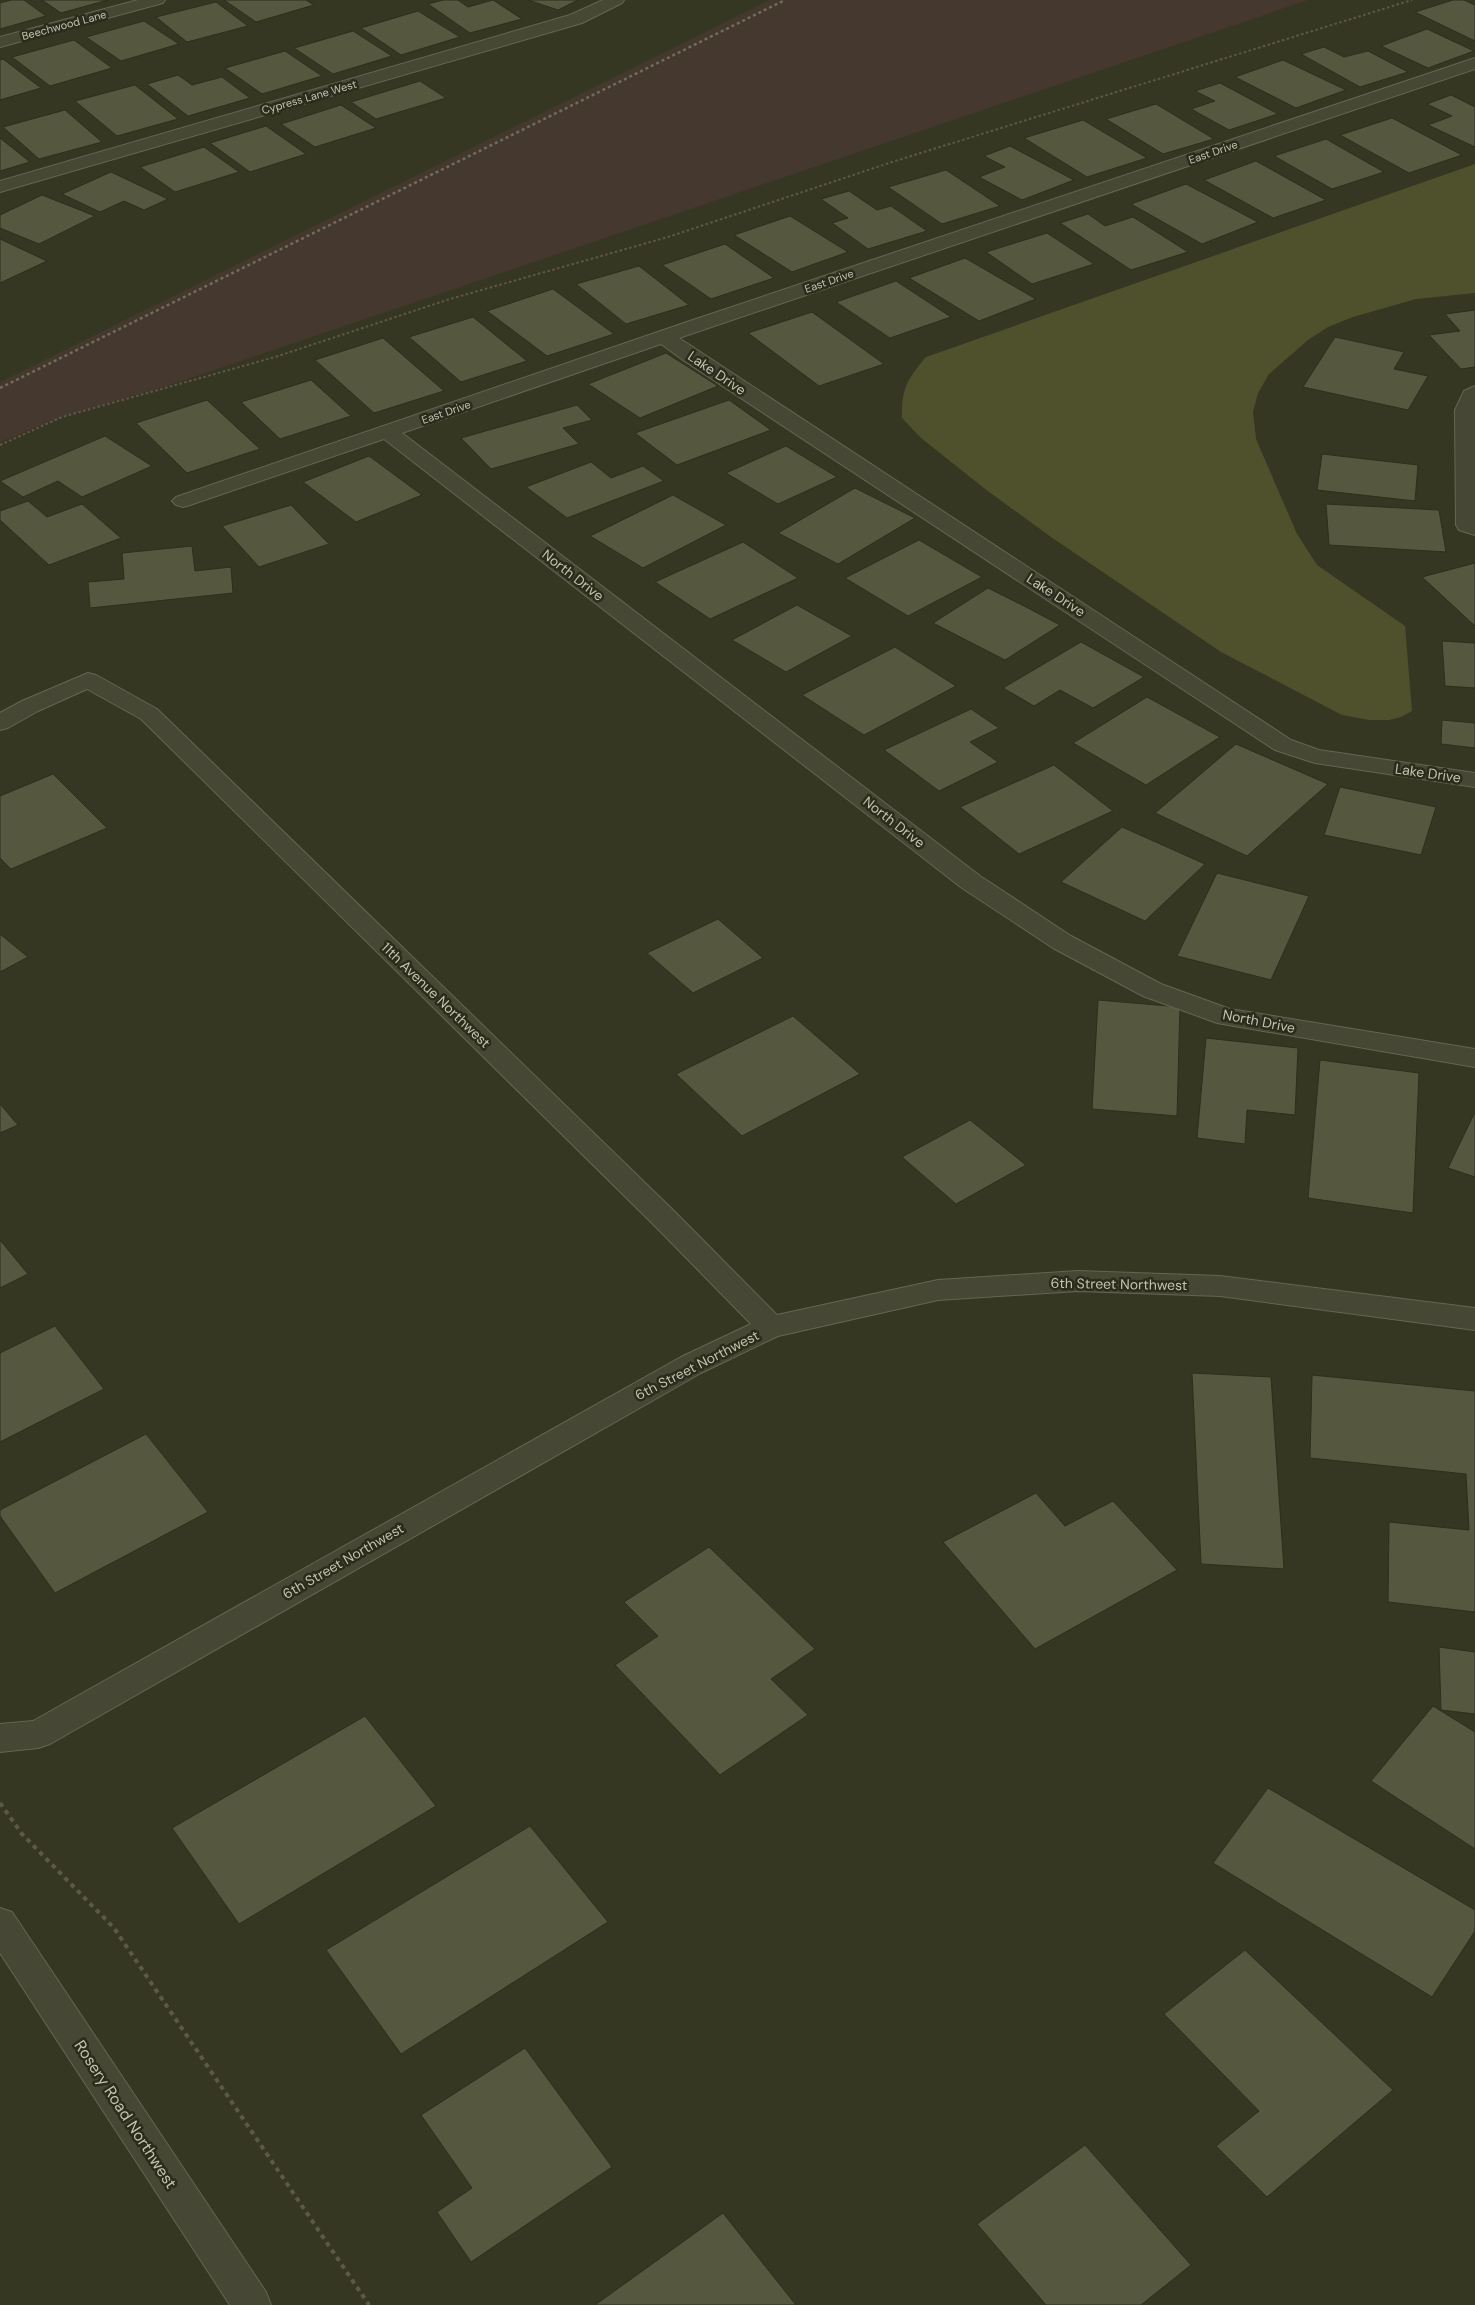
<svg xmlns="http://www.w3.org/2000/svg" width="1475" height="2305" font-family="'DM Sans',sans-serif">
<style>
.green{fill:#45382f}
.water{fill:#4e512c}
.building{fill:#55573e;stroke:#2d2e1c}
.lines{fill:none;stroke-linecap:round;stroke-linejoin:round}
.minor-casing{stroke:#646653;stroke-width:2}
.tertiary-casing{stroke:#646653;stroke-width:2}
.path-far1{stroke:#5f574a;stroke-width:2;stroke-dasharray:2.5 2.5;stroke-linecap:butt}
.path{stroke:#5f574a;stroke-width:4;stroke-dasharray:4.5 4.5;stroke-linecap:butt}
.minor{fill:#464835;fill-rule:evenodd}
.tertiary{fill:#464835;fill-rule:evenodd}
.rail{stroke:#6d6f57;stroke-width:2.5;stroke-dasharray:3 3;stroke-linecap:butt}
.labels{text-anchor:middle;stroke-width:5;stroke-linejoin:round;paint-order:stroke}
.far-street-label{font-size:11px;fill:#c2c4b0;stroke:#2b2c1b}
.street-label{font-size:14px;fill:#c2c4b0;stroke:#2b2c1b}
.near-street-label{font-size:16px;fill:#c2c4b0;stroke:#2b2c1b}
</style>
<rect width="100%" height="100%" fill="#363722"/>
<!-- green -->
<polygon class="green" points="770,0 1308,0 176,383 62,417 0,442 0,382"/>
<!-- water -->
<path class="water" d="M1475 164V293L1416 299 1353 317 1328 327 1308 340 1269 374 1258 393 1253 412 1256 439 1297 534 1317 565 1405 626 1412 711 1401 717 1389 720H1369L1342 715 1221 652 1051 537 989 492 921 438 902 418C901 389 908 378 926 357Z"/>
<!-- building -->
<g class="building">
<polygon points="11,0 24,0 46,16 0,29 0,3"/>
<polygon points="42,0 108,0 61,13"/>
<polygon points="224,0 306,0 314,5 256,22"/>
<polygon points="443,0 458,0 468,7 493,0 522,19 470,33 428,4"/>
<polygon points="528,0 578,0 558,10"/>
<polygon points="1453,0 1464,0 1475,5 1475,41 1415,12"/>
<polygon points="216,2 248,26 187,42 156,17"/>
<polygon points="418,11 460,37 401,55 361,28"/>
<polygon points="144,21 179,44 121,61 86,37"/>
<polygon points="1427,29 1474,51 1428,68 1381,46"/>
<polygon points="353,31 392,56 333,74 294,48"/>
<polygon points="74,40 112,68 50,86 12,57"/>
<polygon points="1324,47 1344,57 1368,51 1408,72 1360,87 1301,54"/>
<polygon points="285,51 322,76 262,94 225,68"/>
<polygon points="3,59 41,88 0,100 0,60"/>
<polygon points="1283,60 1346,90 1296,108 1235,77"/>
<polygon points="178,75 192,85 222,77 250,98 188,116 147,84"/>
<polygon points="420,81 446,98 376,119 351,102"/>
<polygon points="1220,83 1278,114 1229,130 1191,109 1215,101 1195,91"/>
<polygon points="135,85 178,119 117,136 75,101"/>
<polygon points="1451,95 1475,107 1475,147 1428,125 1452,116 1427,104"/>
<polygon points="1156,104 1214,139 1163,154 1106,119"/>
<polygon points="341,105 376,128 315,147 281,124"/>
<polygon points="65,110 102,142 39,159 3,127"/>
<polygon points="1392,118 1462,155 1409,173 1340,135"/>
<polygon points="1083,120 1147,158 1087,177 1024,138"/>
<polygon points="266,126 306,154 250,172 210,143"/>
<polygon points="0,138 30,162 0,171"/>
<polygon points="1326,139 1384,172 1332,189 1274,156"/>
<polygon points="1010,146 1074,180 1022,200 979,177 1005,167 984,156"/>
<polygon points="204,147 239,172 175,192 140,167"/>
<polygon points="1256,161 1326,200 1273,218 1204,180"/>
<polygon points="946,170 1000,206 942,224 888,187"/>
<polygon points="111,172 168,199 144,210 124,201 100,212 62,194"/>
<polygon points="1186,184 1258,222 1202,244 1131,204"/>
<polygon points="849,191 877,210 891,206 927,231 868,249 832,223 848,218 821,199"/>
<polygon points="42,195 95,216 39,244 0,228 0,215"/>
<polygon points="1088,214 1105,226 1133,217 1188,252 1131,270 1060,223"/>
<polygon points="790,216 848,252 792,272 734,235"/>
<polygon points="1047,233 1094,264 1032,284 986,252"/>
<polygon points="0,239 47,261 0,283"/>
<polygon points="725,244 774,278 711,299 662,265"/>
<polygon points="965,258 1036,299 979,321 909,278"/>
<polygon points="639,266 689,305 626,324 576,284"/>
<polygon points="896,281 951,317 890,338 836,302"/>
<polygon points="553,289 614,334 547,356 487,311"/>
<polygon points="1475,310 1475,367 1461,369 1429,335 1460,331 1445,314"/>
<polygon points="812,312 884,364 819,386 748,333"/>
<polygon points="473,317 527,361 461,382 409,337"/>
<polygon points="1335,337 1404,352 1394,369 1428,376 1408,410 1303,387"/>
<polygon points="383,338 444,391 374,413 315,360"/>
<polygon points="666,353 718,386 640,418 588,384"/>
<polygon points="311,380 351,416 280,439 241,402"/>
<polygon points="207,400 260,449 187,473 136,423"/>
<polygon points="729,400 771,430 677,465 635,433"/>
<polygon points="577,405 592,420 563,428 579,444 491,469 461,438"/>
<polygon points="105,436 152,466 82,497 58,481 23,497 0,481"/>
<polygon points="786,446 837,477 778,504 726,473"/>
<polygon points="1322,454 1418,465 1415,501 1317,490"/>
<polygon points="369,456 422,495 356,522 303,482"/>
<polygon points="591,462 611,478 643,466 664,481 567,518 526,487"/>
<polygon points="855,488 915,518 838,564 778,533"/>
<polygon points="673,495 726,525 643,568 590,536"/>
<polygon points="28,501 47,517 82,504 121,538 49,565 0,520 0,511"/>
<polygon points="1326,504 1439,510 1446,552 1329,545"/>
<polygon points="291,505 329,544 259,567 222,526"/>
<polygon points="919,540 982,577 908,616 845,578"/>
<polygon points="743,542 798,578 710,619 655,582"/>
<polygon points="192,546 195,571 231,567 233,593 90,608 88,582 124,579 122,553"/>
<polygon points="1475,563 1475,626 1422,577"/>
<polygon points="988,588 1024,606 1060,625 1005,660 933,623"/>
<polygon points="797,605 852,636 786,672 732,640"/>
<polygon points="1442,641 1475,643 1475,688 1445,686"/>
<polygon points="1081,642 1144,677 1093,708 1060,690 1034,706 1003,688"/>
<polygon points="895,647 956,686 864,735 802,695"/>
<polygon points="1147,697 1220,737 1146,785 1073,743"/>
<polygon points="971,709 999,728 970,742 998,762 939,791 884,750"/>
<polygon points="1442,720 1475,723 1475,748 1441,744"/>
<polygon points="1236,744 1328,784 1247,856 1155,813"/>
<polygon points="1054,765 1113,811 1019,854 960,807"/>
<polygon points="53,774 107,828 11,869 0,858 0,796"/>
<polygon points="1340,787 1436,807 1421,855 1324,835"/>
<polygon points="1122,827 1205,864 1145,921 1061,882"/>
<polygon points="1217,873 1309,896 1271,980 1177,956"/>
<polygon points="718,919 763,958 693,993 647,953"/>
<polygon points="0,934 28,957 0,972"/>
<polygon points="1098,1000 1180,1007 1177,1116 1092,1109"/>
<polygon points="793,1016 860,1074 742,1136 676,1074"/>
<polygon points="1206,1038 1298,1048 1295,1115 1247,1110 1245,1144 1197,1138"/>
<polygon points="1320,1060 1419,1073 1413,1213 1308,1198"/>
<polygon points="0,1104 18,1125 0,1133"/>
<polygon points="1475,1112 1475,1177 1448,1168"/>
<polygon points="970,1120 1026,1165 956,1204 902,1157"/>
<polygon points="0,1240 28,1274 0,1288"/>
<polygon points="55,1326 104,1389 0,1442 0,1353"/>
<polygon points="1192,1373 1271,1377 1284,1569 1201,1564"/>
<polygon points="1312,1375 1475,1391 1475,1612 1388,1602 1389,1522 1469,1530 1466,1474 1310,1458"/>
<polygon points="146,1434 208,1512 55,1593 0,1516 0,1510"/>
<polygon points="1036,1493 1065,1526 1113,1501 1177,1570 1035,1649 943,1542"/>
<polygon points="709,1547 815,1649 771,1679 808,1715 720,1775 615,1665 658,1636 624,1602"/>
<polygon points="1439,1647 1475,1652 1475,1714 1441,1710"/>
<polygon points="1433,1706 1475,1732 1475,1849 1371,1781"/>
<polygon points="365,1716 436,1806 239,1924 172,1828"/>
<polygon points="1268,1788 1475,1910 1475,1931 1432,1997 1213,1863"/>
<polygon points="530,1826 608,1922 401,2054 326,1950"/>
<polygon points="1245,1950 1393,2090 1267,2197 1216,2146 1259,2111 1164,2014"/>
<polygon points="525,2048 612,2167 471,2262 437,2212 472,2188 421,2115"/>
<polygon points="1085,2145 1191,2265 1141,2305 1046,2305 977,2224"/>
<polygon points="723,2213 796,2305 595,2305"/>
</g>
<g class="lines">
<defs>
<g id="minor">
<polygon points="138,0 165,0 163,3 0,47 0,37"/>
<polygon points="603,0 624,0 622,3 582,23 0,192 0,181 570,15"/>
<polygon points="1475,58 1475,69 679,338 1291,740 1319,750 1475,773 1475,787 1315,763 1275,750 683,360 661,344 402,433 980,876 1071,936 1161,984 1230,1009 1475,1049 1475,1067 1217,1023 1143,996 1053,948 962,888 384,439 190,505 183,507 176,505 172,501 176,497 684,323"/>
<polygon points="1475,386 1475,535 1459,530 1456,525 1455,410 1464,391"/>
<polygon points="88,673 96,675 157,709 675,1212 777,1315 938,1280 1078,1271 1220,1276 1475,1308 1475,1330 1220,1296 1078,1291 938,1300 778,1336 701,1373 50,1744 38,1748 0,1752 0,1724 33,1721 681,1357 751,1324 655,1226 141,719 87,689 38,711 8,728 0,730 0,713 22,701"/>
</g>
<polygon id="tertiary" points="0,1908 12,1912 266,2292 271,2305 230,2305 0,1953"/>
</defs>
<!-- minor casing -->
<use href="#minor" class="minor-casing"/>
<!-- tertiary casing -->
<use href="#tertiary" class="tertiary-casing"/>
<!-- path-far1 -->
<polyline class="path-far1" points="0,445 62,417 275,357 450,299 668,237 895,161 1412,0"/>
<!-- path -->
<polyline class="path" points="0,1803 22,1834 114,1928 369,2305"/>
<!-- minor -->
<use href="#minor" class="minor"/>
<!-- tertiary -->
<use href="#tertiary" class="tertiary"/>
<!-- rail -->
<polyline class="rail" points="0,388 785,0"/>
</g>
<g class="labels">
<!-- far-street labels -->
<g class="far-street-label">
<text transform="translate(64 25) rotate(-15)" y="4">Beechwood Lane</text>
<text transform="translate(309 97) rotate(-16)" y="4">Cypress Lane West</text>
<text transform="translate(1213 152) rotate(-19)" y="4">East Drive</text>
<text transform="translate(829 281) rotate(-19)" y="4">East Drive</text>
<text transform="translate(446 412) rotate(-19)" y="4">East Drive</text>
</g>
<!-- street labels -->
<g class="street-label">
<text transform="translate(717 373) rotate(34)" y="5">Lake Drive</text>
<text transform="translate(573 575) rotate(38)" y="5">North Drive</text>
<text transform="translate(1056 595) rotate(33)" y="5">Lake Drive</text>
<text transform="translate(1428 773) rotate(8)" y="5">Lake Drive</text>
<text transform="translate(894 822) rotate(38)" y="5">North Drive</text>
<text transform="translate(436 995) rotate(44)" y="5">11th Avenue Northwest</text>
<text transform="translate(1259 1021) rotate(11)" y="5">North Drive</text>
<text transform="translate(1119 1284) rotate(1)" y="5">6th Street Northwest</text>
<text transform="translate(697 1365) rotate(-27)" y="5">6th Street Northwest</text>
<text transform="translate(343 1561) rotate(-30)" y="5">6th Street Northwest</text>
</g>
<!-- near-street labels -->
<g class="near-street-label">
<text transform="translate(126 2114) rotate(57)" y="6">Rosery Road Northwest</text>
</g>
</g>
</svg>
